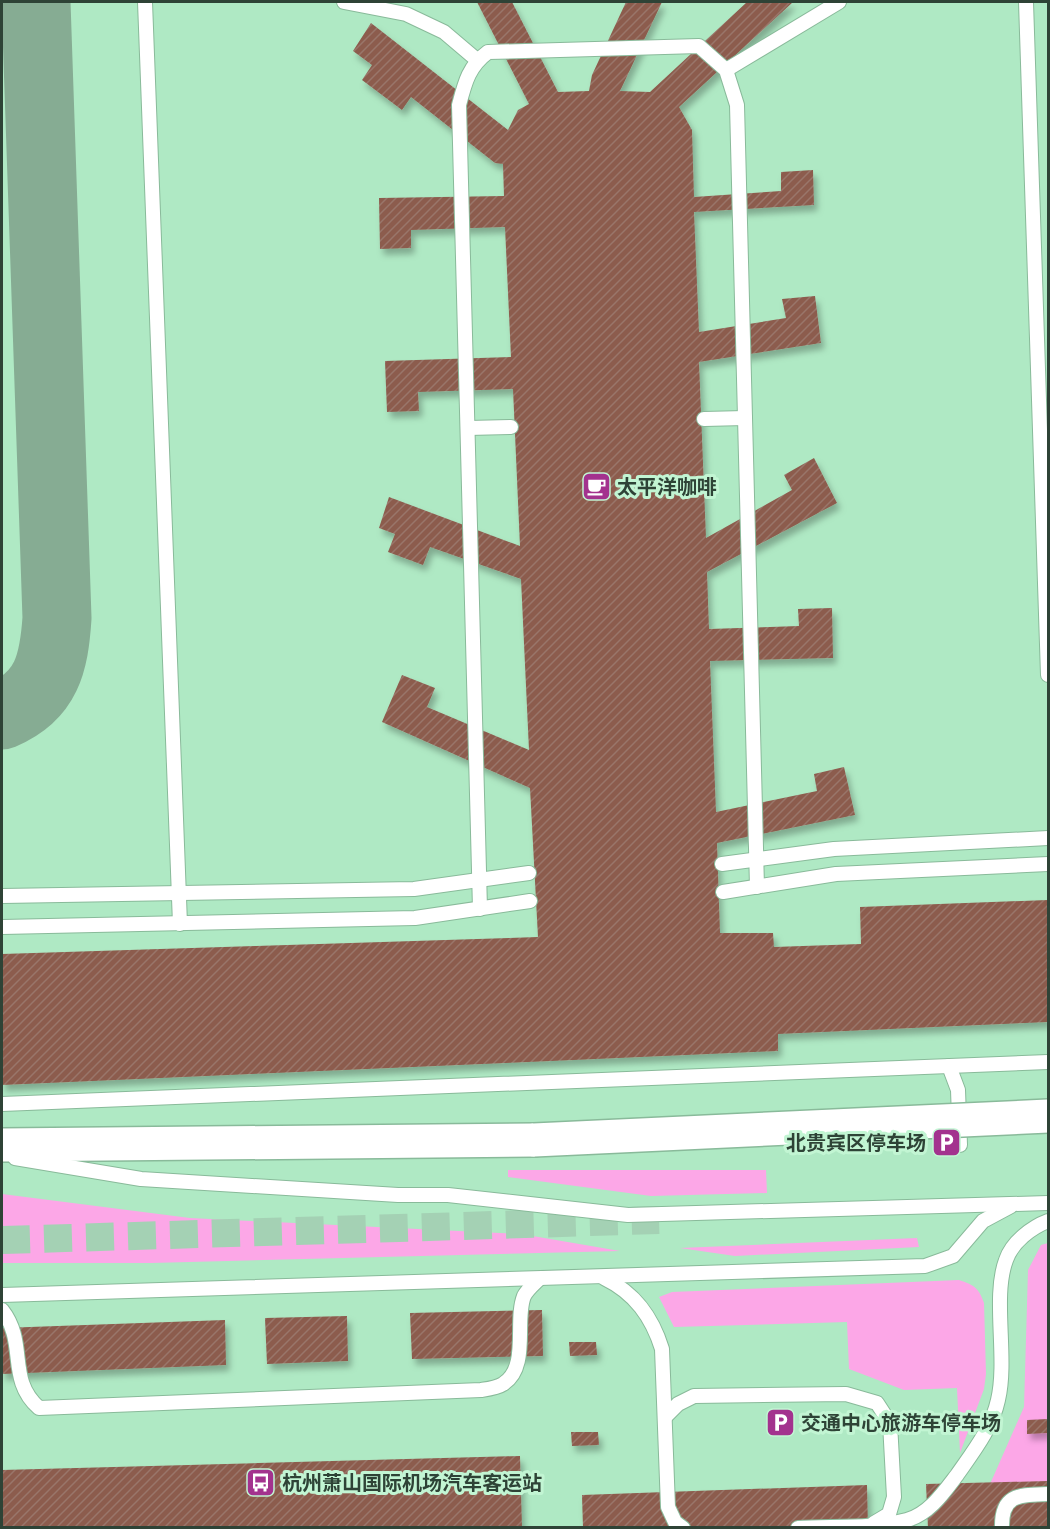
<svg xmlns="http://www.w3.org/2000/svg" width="1050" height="1529" font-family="Karla,'Noto Sans SC',sans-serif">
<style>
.built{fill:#afe9c4}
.grass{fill:#fca7e7}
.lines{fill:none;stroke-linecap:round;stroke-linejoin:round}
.taxiway{stroke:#86ac93;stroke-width:69}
.building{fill:url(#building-hatch);filter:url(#shadow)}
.minor-tunnel{stroke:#a4d1b4;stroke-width:28;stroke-dasharray:28 14;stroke-linecap:butt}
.service-casing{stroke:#89ba9a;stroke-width:16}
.secondary-casing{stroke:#89ba9a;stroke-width:36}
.service{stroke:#fff;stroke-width:14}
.secondary{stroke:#fff;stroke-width:33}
.secondary-bridge-casing{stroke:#89ba9a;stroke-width:36;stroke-linecap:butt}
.secondary-bridge{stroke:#fff;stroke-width:33}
.labels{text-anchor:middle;stroke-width:6;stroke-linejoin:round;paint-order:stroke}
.poi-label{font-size:20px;font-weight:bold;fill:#2e4336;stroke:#c2f5d3;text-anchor:start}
</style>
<defs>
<pattern id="building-hatch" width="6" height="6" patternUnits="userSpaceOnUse" patternTransform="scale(1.5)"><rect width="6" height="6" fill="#8c5b4d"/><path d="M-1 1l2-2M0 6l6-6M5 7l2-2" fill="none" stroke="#99766a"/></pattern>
<filter id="shadow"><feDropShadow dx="3.5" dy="6" stdDeviation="3" flood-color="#0004"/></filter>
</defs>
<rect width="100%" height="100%" fill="#c2f5d3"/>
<!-- built -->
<polygon class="built" points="2,2 1048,2 1048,1527 2,1528"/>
<!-- grass -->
<g class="grass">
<polygon points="508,1170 766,1170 767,1193 651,1196 508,1177"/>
<polygon points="2,1194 190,1218 521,1234 620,1251 151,1263 2,1263"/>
<polygon points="917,1238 919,1247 735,1256 680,1248"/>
<polygon points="1048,1243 1048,1488 987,1491 1024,1407 1028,1270 1041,1245"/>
<path d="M959 1280C974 1285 979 1288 984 1303L986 1374 984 1389 960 1453 957 1388 904 1390 849 1369 847 1322 674 1327 659 1297 672 1292Z"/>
</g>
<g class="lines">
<!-- taxiway -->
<path class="taxiway" d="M2 715C47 696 54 663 57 618L36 2"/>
</g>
<!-- building -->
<g class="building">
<polygon points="477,2 512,2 558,92 589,91 592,75 626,2 662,2 620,91 650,92 747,2 793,2 679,107 692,130 694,197 781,191 781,172 813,170 814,205 694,212 699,332 786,318 782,299 815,296 821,343 699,362 706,538 792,490 784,475 814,458 837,503 707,572 709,629 799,626 798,609 832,608 833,658 710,661 716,812 817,791 814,774 844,767 855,815 717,843 720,933 773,933 774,947 861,944 860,907 1048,900 1048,1022 778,1034 778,1051 2,1085 2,954 538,937 530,788 382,722 402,675 435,688 427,707 529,750 521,579 430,547 423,565 388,552 395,534 379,528 389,497 520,546 513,389 418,392 419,411 387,412 385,361 511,357 505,227 411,230 411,248 380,249 379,198 504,196 503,164 495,163 411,97 402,110 362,80 372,65 353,51 371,23 508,130 518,110 529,104"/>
<polygon points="542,1310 543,1356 412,1359 410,1313"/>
<polygon points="347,1316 348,1361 267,1364 265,1318"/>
<polygon points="225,1320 226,1365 2,1374 2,1328"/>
<polygon points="569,1342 596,1342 597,1355 570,1356"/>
<polygon points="1048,1419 1048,1433 1027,1434 1027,1420"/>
<polygon points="571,1432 598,1432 599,1445 572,1446"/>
<polygon points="520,1456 522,1528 2,1528 2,1470"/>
<polygon points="1048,1481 1048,1528 928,1528 926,1484"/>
<polygon points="867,1485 868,1528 583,1528 582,1495"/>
</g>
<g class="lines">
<!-- minor-tunnel -->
<polyline class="minor-tunnel" points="2,1240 659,1220"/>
<defs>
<g id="service">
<polyline points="145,2 180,924"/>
<polyline points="344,2 406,14 444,32 477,60"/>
<polyline points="1026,2 1048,675"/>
<polyline points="726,70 839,2"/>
<polyline points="704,419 745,418"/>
<polyline points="468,428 511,427"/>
<polyline points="722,864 834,849 1048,838"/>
<polyline points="723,892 836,874 1048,864"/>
<polyline points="2,896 414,889 529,873"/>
<path d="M480 909 459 105C465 82 469 66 488 52L699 46 726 70 737 105 757 887"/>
<polyline points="2,927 415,918 530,901"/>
<polyline points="949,1066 958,1090 960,1145"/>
<polyline points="2,1104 1048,1062"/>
<polyline points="15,1158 141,1179 398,1195 448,1195 628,1215 1048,1203"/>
<path d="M604 1278C635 1293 652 1317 662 1349L668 1507 675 1522 683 1528"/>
<polyline points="2,1295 925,1266 953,1256 983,1221 1011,1206"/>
<path d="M2 1310C28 1343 6 1379 39 1408L481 1390C488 1389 497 1388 503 1384 530 1367 514 1321 524 1296 527 1290 534 1284 539 1279"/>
<polyline points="665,1417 678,1404 694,1396 846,1394 877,1403 890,1423 894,1497 889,1514 874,1523"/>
<path d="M798 1528C833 1526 874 1529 907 1520 929 1514 944 1492 957 1475 973 1452 992 1428 998 1400 1008 1358 992 1297 1006 1260 1012 1242 1032 1227 1048 1221"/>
<path d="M1002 1528C1001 1493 1021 1495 1048 1494"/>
</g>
<polyline id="secondary" points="2,1145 534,1140"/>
</defs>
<!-- service casing -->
<use href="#service" class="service-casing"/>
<!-- secondary casing -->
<use href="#secondary" class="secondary-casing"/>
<!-- service -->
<use href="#service" class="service"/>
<!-- secondary -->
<use href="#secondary" class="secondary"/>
<defs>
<polyline id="secondary-bridge" points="534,1140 1048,1116"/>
</defs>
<!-- secondary-bridge casing -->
<use href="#secondary-bridge" class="secondary-bridge-casing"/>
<!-- secondary-bridge -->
<use href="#secondary-bridge" class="secondary-bridge"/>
</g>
<!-- icons -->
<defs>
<symbol id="cafe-square" viewBox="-11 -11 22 22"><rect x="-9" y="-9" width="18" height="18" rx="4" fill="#a3328e" stroke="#c2f5d3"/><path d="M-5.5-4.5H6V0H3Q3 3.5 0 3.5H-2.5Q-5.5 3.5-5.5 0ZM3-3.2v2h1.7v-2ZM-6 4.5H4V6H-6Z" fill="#fff"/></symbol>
<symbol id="parking-square" viewBox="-11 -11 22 22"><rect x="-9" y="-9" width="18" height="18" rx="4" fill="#a3328e" stroke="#c2f5d3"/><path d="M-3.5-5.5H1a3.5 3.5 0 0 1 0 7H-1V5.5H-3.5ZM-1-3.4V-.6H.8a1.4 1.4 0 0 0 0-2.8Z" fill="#fff"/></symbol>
<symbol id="bus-square" viewBox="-11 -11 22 22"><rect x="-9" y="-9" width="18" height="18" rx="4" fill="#a3328e" stroke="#c2f5d3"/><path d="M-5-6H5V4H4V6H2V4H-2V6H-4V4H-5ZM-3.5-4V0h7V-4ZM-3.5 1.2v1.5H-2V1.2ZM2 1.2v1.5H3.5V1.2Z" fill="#fff"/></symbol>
</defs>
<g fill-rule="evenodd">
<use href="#cafe-square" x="580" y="470" width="33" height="33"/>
<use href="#parking-square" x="930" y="1126" width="33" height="33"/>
<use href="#parking-square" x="764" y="1406" width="33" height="33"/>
<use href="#bus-square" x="244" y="1466" width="33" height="33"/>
</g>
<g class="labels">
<!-- poi labels -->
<g class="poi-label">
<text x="617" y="494">太平洋咖啡</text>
<text x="926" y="1150" text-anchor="end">北贵宾区停车场</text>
<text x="801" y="1430">交通中心旅游车停车场</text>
<text x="282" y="1490">杭州萧山国际机场汽车客运站</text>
</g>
</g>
<!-- border -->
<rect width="1050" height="1529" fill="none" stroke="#2e4336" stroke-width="6"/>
</svg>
